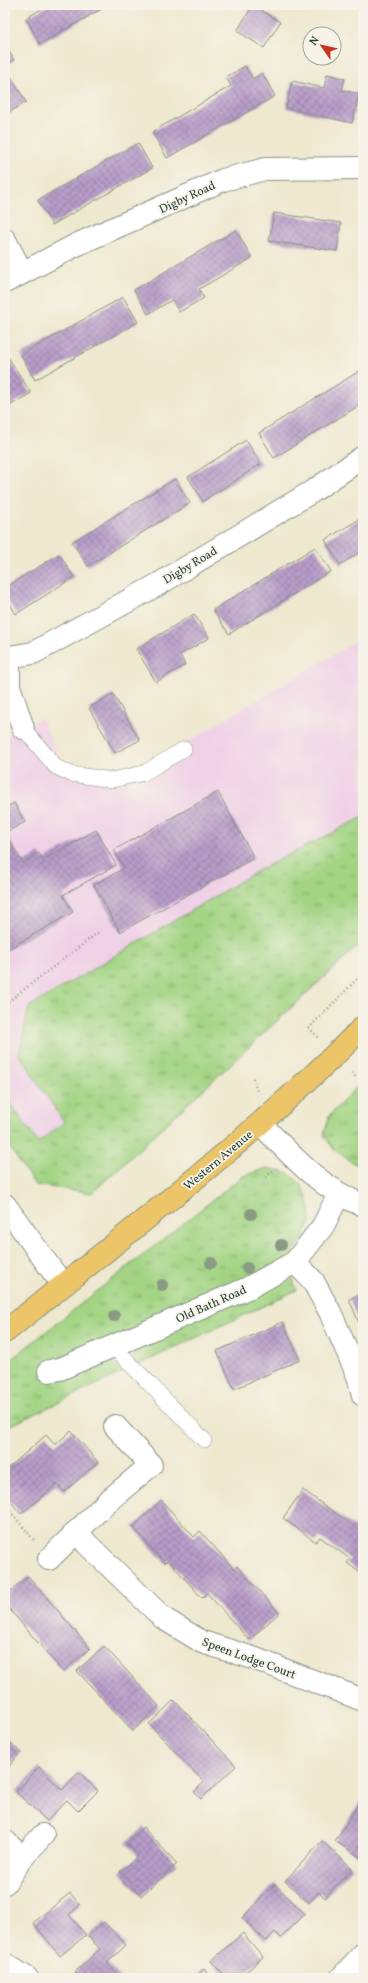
<svg xmlns="http://www.w3.org/2000/svg" width="368" height="1983" font-family="Vollkorn,serif">
<style>
.built{fill:#efd0e6}
.grass{fill:url(#grass-tufts);stroke:#60885c}
.building{fill:url(#building-cross-hatch)}
.lines{fill:none;stroke-linecap:round;stroke-linejoin:round}
.service-casing{stroke:#869282;stroke-width:16}
.minor-casing{stroke:#869282;stroke-width:24}
.tertiary-casing{stroke:#869282;stroke-width:24}
.primary-casing{stroke:#869282;stroke-width:24}
.path{stroke:#869282;stroke-width:2.5;stroke-dasharray:1 3;stroke-linecap:butt}
.service{stroke:#fff;stroke-width:15}
.minor{stroke:#fff;stroke-width:22}
.tertiary{stroke:#fff;stroke-width:22}
.primary{stroke:#edc569;stroke-width:22}
.tree{fill:#8a9a83}
.labels{text-anchor:middle;stroke-width:3.5;stroke-linejoin:round;paint-order:stroke}
.street-label{font-size:12px;fill:#1f3d34;stroke:#f7f3e8}
</style>
<defs>
<pattern id="grass-tufts" width="24" height="20" patternUnits="userSpaceOnUse"><rect width="24" height="20" fill="#a2d483"/><path d="M3 7l-1-3M5 7V3M7 7l1-3M15 17l-1-3M17 17v-4M19 17l1-3" fill="none" stroke="#83ad6c"/></pattern>
<pattern id="building-cross-hatch" width="8" height="8" patternUnits="userSpaceOnUse"><rect width="8" height="8" fill="#b89cc9"/><path d="M0 0l8 8M0 8l8-8" fill="none" stroke="#9580a4"/></pattern>
</defs>
<rect width="100%" height="100%" fill="#f7f3e8"/>
<filter id="ink" filterUnits="userSpaceOnUse"><feTurbulence type="fractalNoise" baseFrequency=".025" numOctaves="2"/><feDisplacementMap in="SourceGraphic" scale="8" xChannelSelector="R" yChannelSelector="G"/><feConvolveMatrix kernelMatrix="1 2 1 2 8 2 1 2 1" color-interpolation-filters="sRGB"/></filter>
<filter id="wash" filterUnits="userSpaceOnUse"><feTurbulence type="fractalNoise" baseFrequency=".012" numOctaves="4" result="noise"/><feDisplacementMap in="SourceGraphic" scale="16" xChannelSelector="R" yChannelSelector="G"/><feGaussianBlur stdDeviation="0.9" result="paint"/><feColorMatrix in="noise" values="0 0 0 0 0 0 0 0 0 0 0 0 0 0 0 0 0 1.4 0 .05"/><feComposite in="paint" operator="in"/></filter>
<g filter="url(#wash)">
<rect width="100%" height="100%" fill="#eee8cf"/>
<!-- built -->
<polygon class="built" points="363,637 363,943 92,1193 35,1185 5,1140 5,738 41,718 60,761 93,776 127,778"/>
<!-- grass -->
<g class="grass">
<polygon points="363,817 363,941 92,1193 35,1185 5,1141 5,1095 38,1143 64,1122 19,1054 29,1007 261,869"/>
<polygon points="363,1080 363,1169 334,1150 324,1135 329,1116"/>
<path d="M267 1168C275 1170 287 1171 293 1177 300 1182 304 1189 307 1197 317 1223 303 1242 286 1261L297 1290 5 1428V1364L243 1176Z"/>
</g>
<g id="blocks">
<!-- building -->
<g class="building">
<polygon points="49,5 108,5 40,44 26,18"/>
<polygon points="253,5 280,22 264,48 237,31"/>
<polygon points="5,45 14,60 5,66"/>
<polygon points="245,66 253,79 262,73 275,96 167,158 152,132 231,86 226,77"/>
<polygon points="5,67 26,102 5,115"/>
<polygon points="327,74 345,79 342,90 359,94 352,123 286,108 292,81 324,88"/>
<polygon points="138,143 152,168 52,225 38,200"/>
<polygon points="274,213 341,223 337,251 269,241"/>
<polygon points="236,230 252,258 199,289 204,298 179,312 172,300 148,314 134,290"/>
<polygon points="123,297 138,322 35,380 21,355"/>
<polygon points="8,357 31,393 8,407 5,402 5,358"/>
<polygon points="361,370 363,373 363,403 274,458 259,433"/>
<polygon points="246,440 261,464 203,501 188,477"/>
<polygon points="175,479 190,503 88,566 72,542"/>
<polygon points="363,517 363,550 340,565 325,540"/>
<polygon points="315,547 331,571 229,634 213,610"/>
<polygon points="59,554 74,577 16,614 5,596 5,588"/>
<polygon points="194,614 209,638 180,655 185,665 156,682 136,649"/>
<polygon points="113,694 140,740 115,753 89,708"/>
<polygon points="218,792 254,858 120,932 94,885 124,868 114,850"/>
<polygon points="14,803 25,822 5,833 23,863 39,853 43,860 96,830 116,865 63,895 73,912 5,951 5,808"/>
<polygon points="363,1293 363,1332 349,1299"/>
<polygon points="283,1322 300,1360 234,1389 217,1351"/>
<polygon points="71,1431 98,1462 64,1492 57,1484 21,1514 5,1495 5,1471 46,1435 55,1445"/>
<polygon points="303,1490 363,1533 363,1575 347,1563 350,1559 320,1537 316,1542 283,1518"/>
<polygon points="161,1500 194,1537 200,1531 234,1569 237,1566 279,1613 249,1640 207,1593 202,1598 168,1560 165,1563 133,1527"/>
<polygon points="28,1576 90,1648 63,1672 5,1604 5,1596"/>
<polygon points="104,1646 159,1706 133,1731 77,1671"/>
<polygon points="174,1700 236,1766 201,1799 194,1792 204,1782 149,1724"/>
<polygon points="5,1739 21,1752 5,1771"/>
<polygon points="39,1767 62,1790 79,1772 98,1791 78,1811 67,1800 47,1821 16,1792"/>
<polygon points="363,1797 363,1859 335,1841"/>
<polygon points="143,1827 177,1864 141,1896 120,1872 138,1856 126,1843"/>
<polygon points="322,1841 352,1868 325,1898 319,1892 309,1903 285,1881"/>
<polygon points="275,1884 305,1914 281,1938 275,1932 266,1941 242,1918"/>
<polygon points="70,1893 80,1905 69,1915 86,1935 60,1956 33,1923"/>
<polygon points="104,1922 126,1945 107,1963 121,1978 80,1978 75,1972 100,1949 88,1936"/>
<polygon points="243,1933 263,1957 239,1978 226,1978 211,1961"/>
<polygon points="204,1969 211,1978 193,1978"/>
</g>
</g>
</g>
<g filter="url(#ink)">
<use href="#blocks" fill-opacity="0" stroke="#869282" stroke-width="1"/>
<g class="lines">
<defs>
<g id="service">
<polyline points="23,728 56,767 71,774 112,780 144,773 184,749"/>
<polyline points="113,1346 204,1440"/>
</g>
<g id="minor">
<polyline points="5,240 22,273"/>
<polyline points="5,282 78,244 223,180 265,169 363,168"/>
<polyline points="5,655 9,657 33,653 159,584 313,491 363,457"/>
<polyline points="9,657 9,686 23,728"/>
<polyline points="295,1262 313,1281 330,1312 358,1376 363,1395"/>
<polyline points="49,1371 60,1369 248,1288 295,1262 323,1226 339,1194"/>
<polyline points="77,1531 87,1544 163,1618 202,1642 253,1658 363,1700"/>
<polyline points="49,1559 107,1502 151,1465 115,1426"/>
<polyline points="5,1841 22,1858"/>
<polyline points="5,1883 22,1858 43,1835"/>
<polyline points="5,1964 27,1978"/>
<polyline points="341,1978 363,1954"/>
</g>
<g id="tertiary">
<path d="M261 1124C291 1155 322 1190 363 1205"/>
<polyline points="5,1205 54,1273 65,1284"/>
</g>
<path id="primary" d="M5 1332C127 1233 252 1139 363 1027"/>
</defs>
<!-- service casing -->
<use href="#service" class="service-casing"/>
<!-- minor casing -->
<use href="#minor" class="minor-casing"/>
<!-- tertiary casing -->
<use href="#tertiary" class="tertiary-casing"/>
<!-- primary casing -->
<use href="#primary" class="primary-casing"/>
<!-- path -->
<g class="path">
<polyline points="5,1004 100,931"/>
<polyline points="318,1037 309,1028 363,973"/>
<polyline points="352,1073 357,1078"/>
<polyline points="253,1078 257,1092"/>
<polyline points="266,1177 273,1171"/>
<polyline points="5,1505 34,1540"/>
</g>
<!-- service -->
<use href="#service" class="service"/>
<!-- minor -->
<use href="#minor" class="minor"/>
<!-- tertiary -->
<use href="#tertiary" class="tertiary"/>
<!-- primary -->
<use href="#primary" class="primary"/>
</g>
<!-- trees -->
<g class="tree">
<circle cx="251" cy="1214" r="6"/>
<circle cx="281" cy="1245" r="6"/>
<circle cx="211" cy="1263" r="6"/>
<circle cx="247" cy="1268" r="6"/>
<circle cx="162" cy="1285" r="6"/>
<circle cx="114" cy="1316" r="6"/>
</g>
</g>
<g class="labels">
<!-- street labels -->
<g class="street-label">
<text transform="translate(187 197) rotate(-25)" y="4">Digby Road</text>
<text transform="translate(190 565) rotate(-31)" y="4">Digby Road</text>
<text transform="translate(218 1160) rotate(-40)" y="4">Western Avenue</text>
<text transform="translate(211 1304) rotate(-24)" y="4">Old Bath Road</text>
<text transform="translate(249 1658) rotate(20)" y="4">Speen Lodge Court</text>
</g>
</g>
<!-- margin -->
<rect width="368" height="1983" fill="none" stroke="#f7f3e8" stroke-width="20"/>
<!-- north arrow -->
<g transform="translate(322 46) rotate(304)"><circle r="19" fill="#f7f3e8" stroke="#a1aaa0"/>
<path d="M0-3L7 15L0 10L-7 15Z" fill="#c8321e"/>
<text y="-6" font-size="11" font-weight="bold" text-anchor="middle" fill="#1f3d34">N</text>
</g>
</svg>
